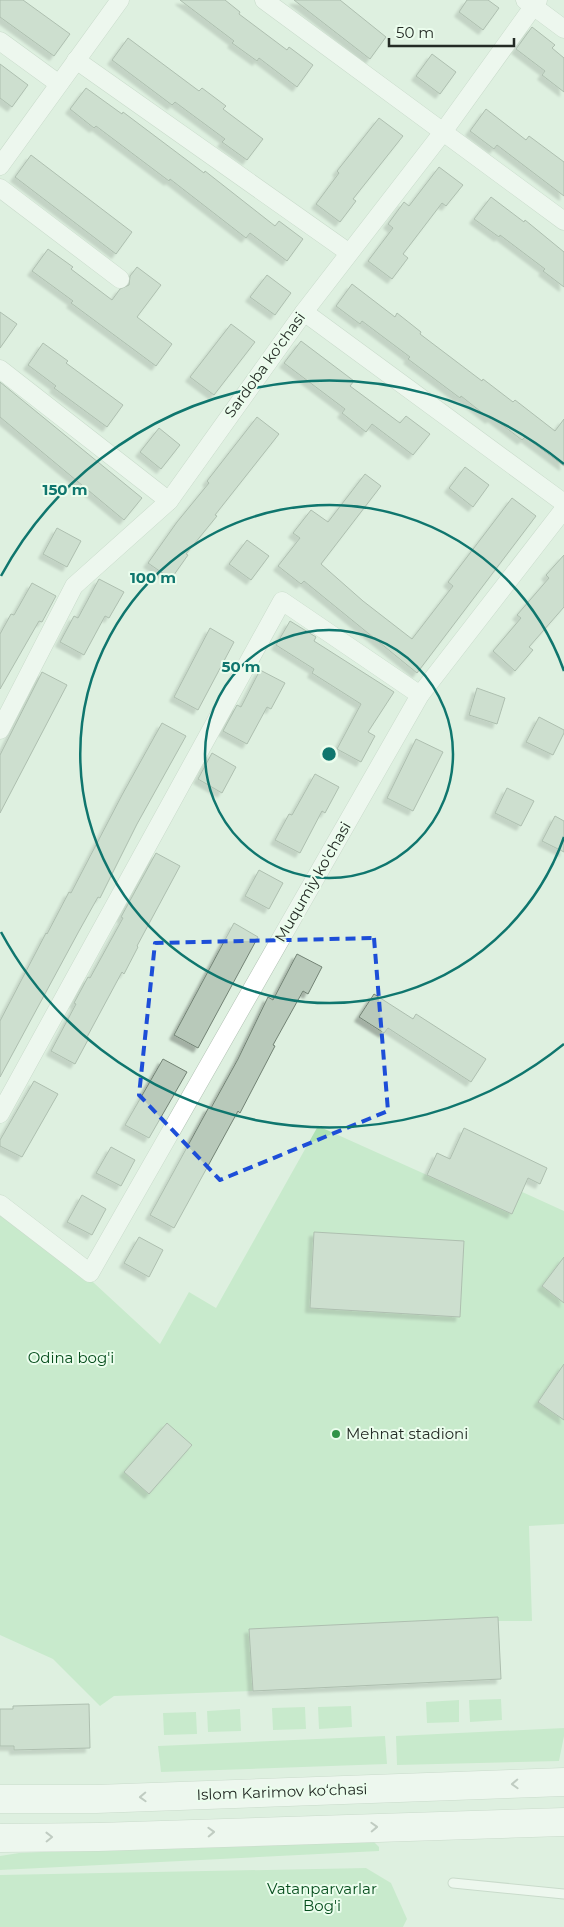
<svg xmlns="http://www.w3.org/2000/svg" width="564" height="1927" font-family="Montserrat,sans-serif">
<style>
.green{fill:#aee2b4}
.building{fill:#b8c9ba;stroke:#738375;filter:url(#shadow)}
.lines{fill:none;stroke-linecap:round;stroke-linejoin:round}
.service-casing{stroke:#b0c1b2;stroke-width:11}
.minor-casing{stroke:#b0c1b2;stroke-width:19}
.primary-casing{stroke:#b0c1b2;stroke-width:29}
.service{stroke:#fff;stroke-width:9}
.minor{stroke:#fff;stroke-width:18}
.primary{stroke:#fff;stroke-width:28}
.oneway{stroke:#9ca09d}
.marked{fill:none;stroke:#1d4ed8;stroke-width:4;stroke-dasharray:10 6;stroke-linejoin:round}
.ring{fill:none;stroke:#0f766e;stroke-width:2.5}
.poi-dot{fill:#319348;stroke:#ebfded;stroke-width:2}
.labels{text-anchor:middle;stroke-width:4;stroke-linejoin:round;paint-order:stroke}
.street-label{font-size:15px;fill:#242b25;stroke:#ebfded}
.park-label{font-size:15px;fill:#064e1d;stroke:#ebfded}
.poi-label{font-size:15px;fill:#242b25;stroke:#ebfded;text-anchor:start}
.centre{fill:#0f766e;stroke:#ebfded;stroke-width:2.5}
.ring-label{font-size:15px;text-anchor:middle;font-weight:bold;fill:#0f766e;stroke:#ebfded;stroke-width:4;stroke-linejoin:round;paint-order:stroke}
</style>
<defs>
<filter id="shadow"><feDropShadow dx="-4.5" dy="4.5" stdDeviation="1" flood-color="#0004"/></filter>
</defs>
<rect width="100%" height="100%" fill="#def0e0"/>
<!-- green -->
<g class="green">
<polygon points="318,1126 427,1175 437,1153 564,1211 564,1524 529,1526 532,1621 498,1621 501,1679 253,1691 114,1696 100,1706 53,1659 0,1635 0,1210 81,1271 160,1344 189,1292 216,1308"/>
<polygon points="501,1699 502,1720 470,1722 469,1700"/>
<polygon points="459,1700 459,1722 427,1723 426,1702"/>
<polygon points="351,1706 352,1727 319,1729 318,1707"/>
<polygon points="305,1707 306,1729 273,1730 272,1708"/>
<polygon points="240,1709 241,1731 208,1732 207,1711"/>
<polygon points="196,1712 197,1734 164,1735 163,1713"/>
<polygon points="564,1728 564,1736 559,1761 397,1765 396,1736"/>
<polygon points="385,1736 387,1764 161,1772 158,1746"/>
<polygon points="369,1837 379,1847 379,1851 0,1870 0,1856 19,1853"/>
<polygon points="366,1868 391,1883 407,1919 403,1927 0,1927 0,1875"/>
</g>
<!-- building -->
<g class="building">
<polygon points="0,0 23,0 70,34 54,56 0,17"/>
<polygon points="180,0 225,0 240,12 239,14 287,50 289,47 313,65 297,87 259,58 257,61 232,43 234,41"/>
<polygon points="294,0 340,0 386,37 370,59"/>
<polygon points="467,0 488,0 499,8 483,30 459,12"/>
<polygon points="532,27 555,45 552,48 564,58 564,92 542,75 545,71 516,49"/>
<polygon points="128,38 199,91 202,88 226,106 223,109 263,139 247,160 222,142 225,139 175,102 172,105 112,60"/>
<polygon points="432,54 456,72 440,94 416,76"/>
<polygon points="0,64 28,85 12,107 0,98"/>
<polygon points="86,88 122,114 123,112 204,173 205,171 275,226 279,221 303,239 287,261 250,233 246,238 170,179 169,181 96,126 94,128 70,109"/>
<polygon points="486,109 526,140 529,136 564,162 564,196 497,145 494,149 470,131"/>
<polygon points="379,118 403,136 353,199 356,201 340,222 316,204 339,173 337,171"/>
<polygon points="31,155 132,232 116,254 15,177"/>
<polygon points="439,167 463,185 446,206 442,203 403,254 408,258 392,279 368,261 393,228 388,224 404,202 409,206"/>
<polygon points="491,197 524,222 525,220 564,252 564,287 543,271 545,269 500,235 499,237 474,219"/>
<polygon points="48,249 73,267 71,269 112,300 120,289 129,285 130,276 137,267 161,285 137,317 172,344 156,366 71,303 73,301 32,271"/>
<polygon points="267,275 291,293 275,315 250,297"/>
<polygon points="352,284 395,317 397,313 421,332 420,334 482,381 483,379 513,402 515,400 555,431 564,419 564,466 525,437 522,440 492,417 490,419 461,396 460,398 408,359 410,357 362,321 360,324 336,306"/>
<polygon points="0,312 17,324 0,348"/>
<polygon points="231,324 255,342 214,395 190,377"/>
<polygon points="301,341 354,381 350,386 400,423 406,416 430,434 413,455 372,424 366,432 342,413 345,409 284,363"/>
<polygon points="43,343 68,361 66,363 123,405 107,427 54,388 56,386 28,365"/>
<polygon points="0,382 142,498 124,520 0,417"/>
<polygon points="257,417 279,434 215,515 217,516 186,554 188,555 171,579 148,563 177,522 209,483 207,481"/>
<polygon points="159,428 180,445 161,469 140,452"/>
<polygon points="465,467 489,485 473,507 449,488"/>
<polygon points="365,474 381,486 321,564 363,601 412,639 453,586 448,582 512,498 536,516 417,673 304,581 301,584 278,566 300,538 293,533 311,510 328,522"/>
<polygon points="57,528 81,541 67,567 43,554"/>
<polygon points="247,540 269,556 251,580 229,564"/>
<polygon points="564,555 564,607 529,647 533,650 515,671 493,651 521,618 517,615 549,578 546,575"/>
<polygon points="99,579 124,592 109,618 105,616 84,655 60,642 74,616 78,618"/>
<polygon points="32,583 56,596 42,622 39,621 0,689 0,634 11,614 14,615"/>
<polygon points="290,621 316,637 314,641 394,692 368,732 375,736 361,762 337,749 361,704 312,673 314,669 276,645"/>
<polygon points="210,628 234,642 198,710 174,697"/>
<polygon points="260,670 285,683 271,709 267,707 247,744 223,731 237,705 241,707"/>
<polygon points="42,672 67,685 0,813 0,755"/>
<polygon points="477,688 505,698 497,724 469,715"/>
<polygon points="539,717 564,730 564,733 553,755 526,742"/>
<polygon points="162,723 186,736 137,824 100,898 98,897 79,931 0,1077 0,1021 46,933 47,934 69,892 71,893 122,795"/>
<polygon points="416,739 443,752 413,811 387,798"/>
<polygon points="212,753 236,767 222,793 198,779"/>
<polygon points="315,774 339,787 325,813 322,811 300,853 275,840 289,814 292,815"/>
<polygon points="507,788 534,801 521,826 495,813"/>
<polygon points="555,816 564,821 564,852 542,841"/>
<polygon points="156,853 180,866 137,946 138,947 124,974 122,972 87,1037 89,1038 75,1064 51,1051 76,1004 74,1003 88,977 90,978 123,918 121,917"/>
<polygon points="259,870 283,883 269,909 245,896"/>
<polygon points="234,923 258,937 198,1048 174,1035"/>
<polygon points="297,954 322,967 308,994 303,991 273,1045 275,1046 240,1113 238,1111 174,1228 150,1215 209,1107 211,1108 238,1059 268,997 273,1000"/>
<polygon points="374,994 413,1019 416,1014 486,1059 471,1082 388,1028 384,1033 359,1017"/>
<polygon points="163,1059 187,1072 149,1138 125,1125"/>
<polygon points="34,1081 58,1094 22,1157 0,1146 0,1140"/>
<polygon points="464,1128 547,1168 540,1184 528,1178 512,1214 427,1175 437,1153 450,1159"/>
<polygon points="111,1147 135,1160 121,1186 96,1173"/>
<polygon points="82,1195 106,1209 92,1235 67,1222"/>
<polygon points="314,1232 464,1241 460,1317 310,1308"/>
<polygon points="139,1237 163,1250 149,1277 124,1263"/>
<polygon points="564,1257 564,1303 542,1286"/>
<polygon points="564,1364 564,1420 538,1402"/>
<polygon points="167,1423 192,1445 149,1494 124,1472"/>
<polygon points="498,1617 501,1679 253,1691 249,1629"/>
<polygon points="89,1704 90,1748 14,1750 14,1746 0,1746 0,1709 13,1709 13,1706"/>
</g>
<g class="lines">
<defs>
<polyline id="service" points="453,1883 564,1894"/>
<g id="minor">
<polyline points="264,0 564,221"/>
<polyline points="525,0 564,29"/>
<polyline points="0,41 59,84"/>
<polyline points="76,60 348,252"/>
<polyline points="0,166 120,0"/>
<polyline points="0,188 120,279"/>
<polyline points="304,312 564,503"/>
<polyline points="0,369 169,501"/>
<polyline points="0,730 74,586 169,501 304,312 443,132 538,0"/>
<polyline points="0,1114 282,601 420,695"/>
<polyline points="0,1204 90,1273 420,695 564,509"/>
</g>
<g id="primary">
<polyline points="0,1799 96,1799 564,1782"/>
<polyline points="0,1838 98,1837 564,1822"/>
</g>
</defs>
<!-- service casing -->
<use href="#service" class="service-casing"/>
<!-- minor casing -->
<use href="#minor" class="minor-casing"/>
<!-- primary casing -->
<use href="#primary" class="primary-casing"/>
<!-- service -->
<use href="#service" class="service"/>
<!-- minor -->
<use href="#minor" class="minor"/>
<!-- primary -->
<use href="#primary" class="primary"/>
</g>
<!-- one-way arrows -->
<defs><path id="oneway-chevron" d="M-2-3.5L2.5 0L-2 3.5" fill="none" stroke-width="1.6" stroke-linecap="round" stroke-linejoin="round" transform="scale(1.25)"/></defs>
<g class="oneway">
<use href="#oneway-chevron" transform="translate(515 1784) rotate(178)"/>
<use href="#oneway-chevron" transform="translate(143 1797) rotate(178)"/>
<use href="#oneway-chevron" transform="translate(374 1827) rotate(-2)"/>
<use href="#oneway-chevron" transform="translate(211 1832) rotate(-2)"/>
<use href="#oneway-chevron" transform="translate(49 1837) rotate(-1)"/>
</g>
<!-- marked area -->
<path d="M0 0H564V1927H0ZM374 938 388 1111 220 1180 139 1095 155 943Z" fill="#def0e0" fill-opacity=".55" fill-rule="evenodd"/>
<path class="marked" d="M374 938 388 1111 220 1180 139 1095 155 943Z"/>
<!-- distance rings -->
<g class="ring">
<circle cx="329" cy="754" r="124"/>
<path d="M564 837A249 249 0 1 1 564 671"/>
<path d="M564 1044A373 373 0 0 1 1 932M1 576A373 373 0 0 1 564 464"/>
</g>
<!-- markers -->
<circle class="poi-dot" cx="336" cy="1434" r="5"/>
<g class="labels">
<!-- street labels -->
<g class="street-label">
<text transform="translate(265 365) rotate(-54)" y="5">Sardoba ko'chasi</text>
<text transform="translate(313 882) rotate(-60)" y="5">Muqumiy ko'chasi</text>
<text transform="translate(282 1792) rotate(-2)" y="5">Islom Karimov ko‘chasi</text>
</g>
<!-- park labels -->
<g class="park-label">
<text x="71" y="1363">Odina bog'i</text>
<text x="322" y="1894">Vatanparvarlar<tspan x="322" dy="17">Bog'i</tspan></text>
</g>
<!-- poi labels -->
<g class="poi-label">
<text x="346" y="1439">Mehnat stadioni</text>
</g>
</g>
<circle cx="329" cy="754" r="8" class="centre"/>
<g class="ring-label">
<text x="65" y="495">150 m</text>
<text x="153" y="583">100 m</text>
<text x="241" y="672">50 m</text>
</g>
<!-- scale -->
<path d="M389 38v8h125v-8" fill="none" stroke="#242b25" stroke-width="2.5"/>
<text x="396" y="38" font-size="15" fill="#242b25" stroke="#ebfded" stroke-width="4" paint-order="stroke">50 m</text>
</svg>
